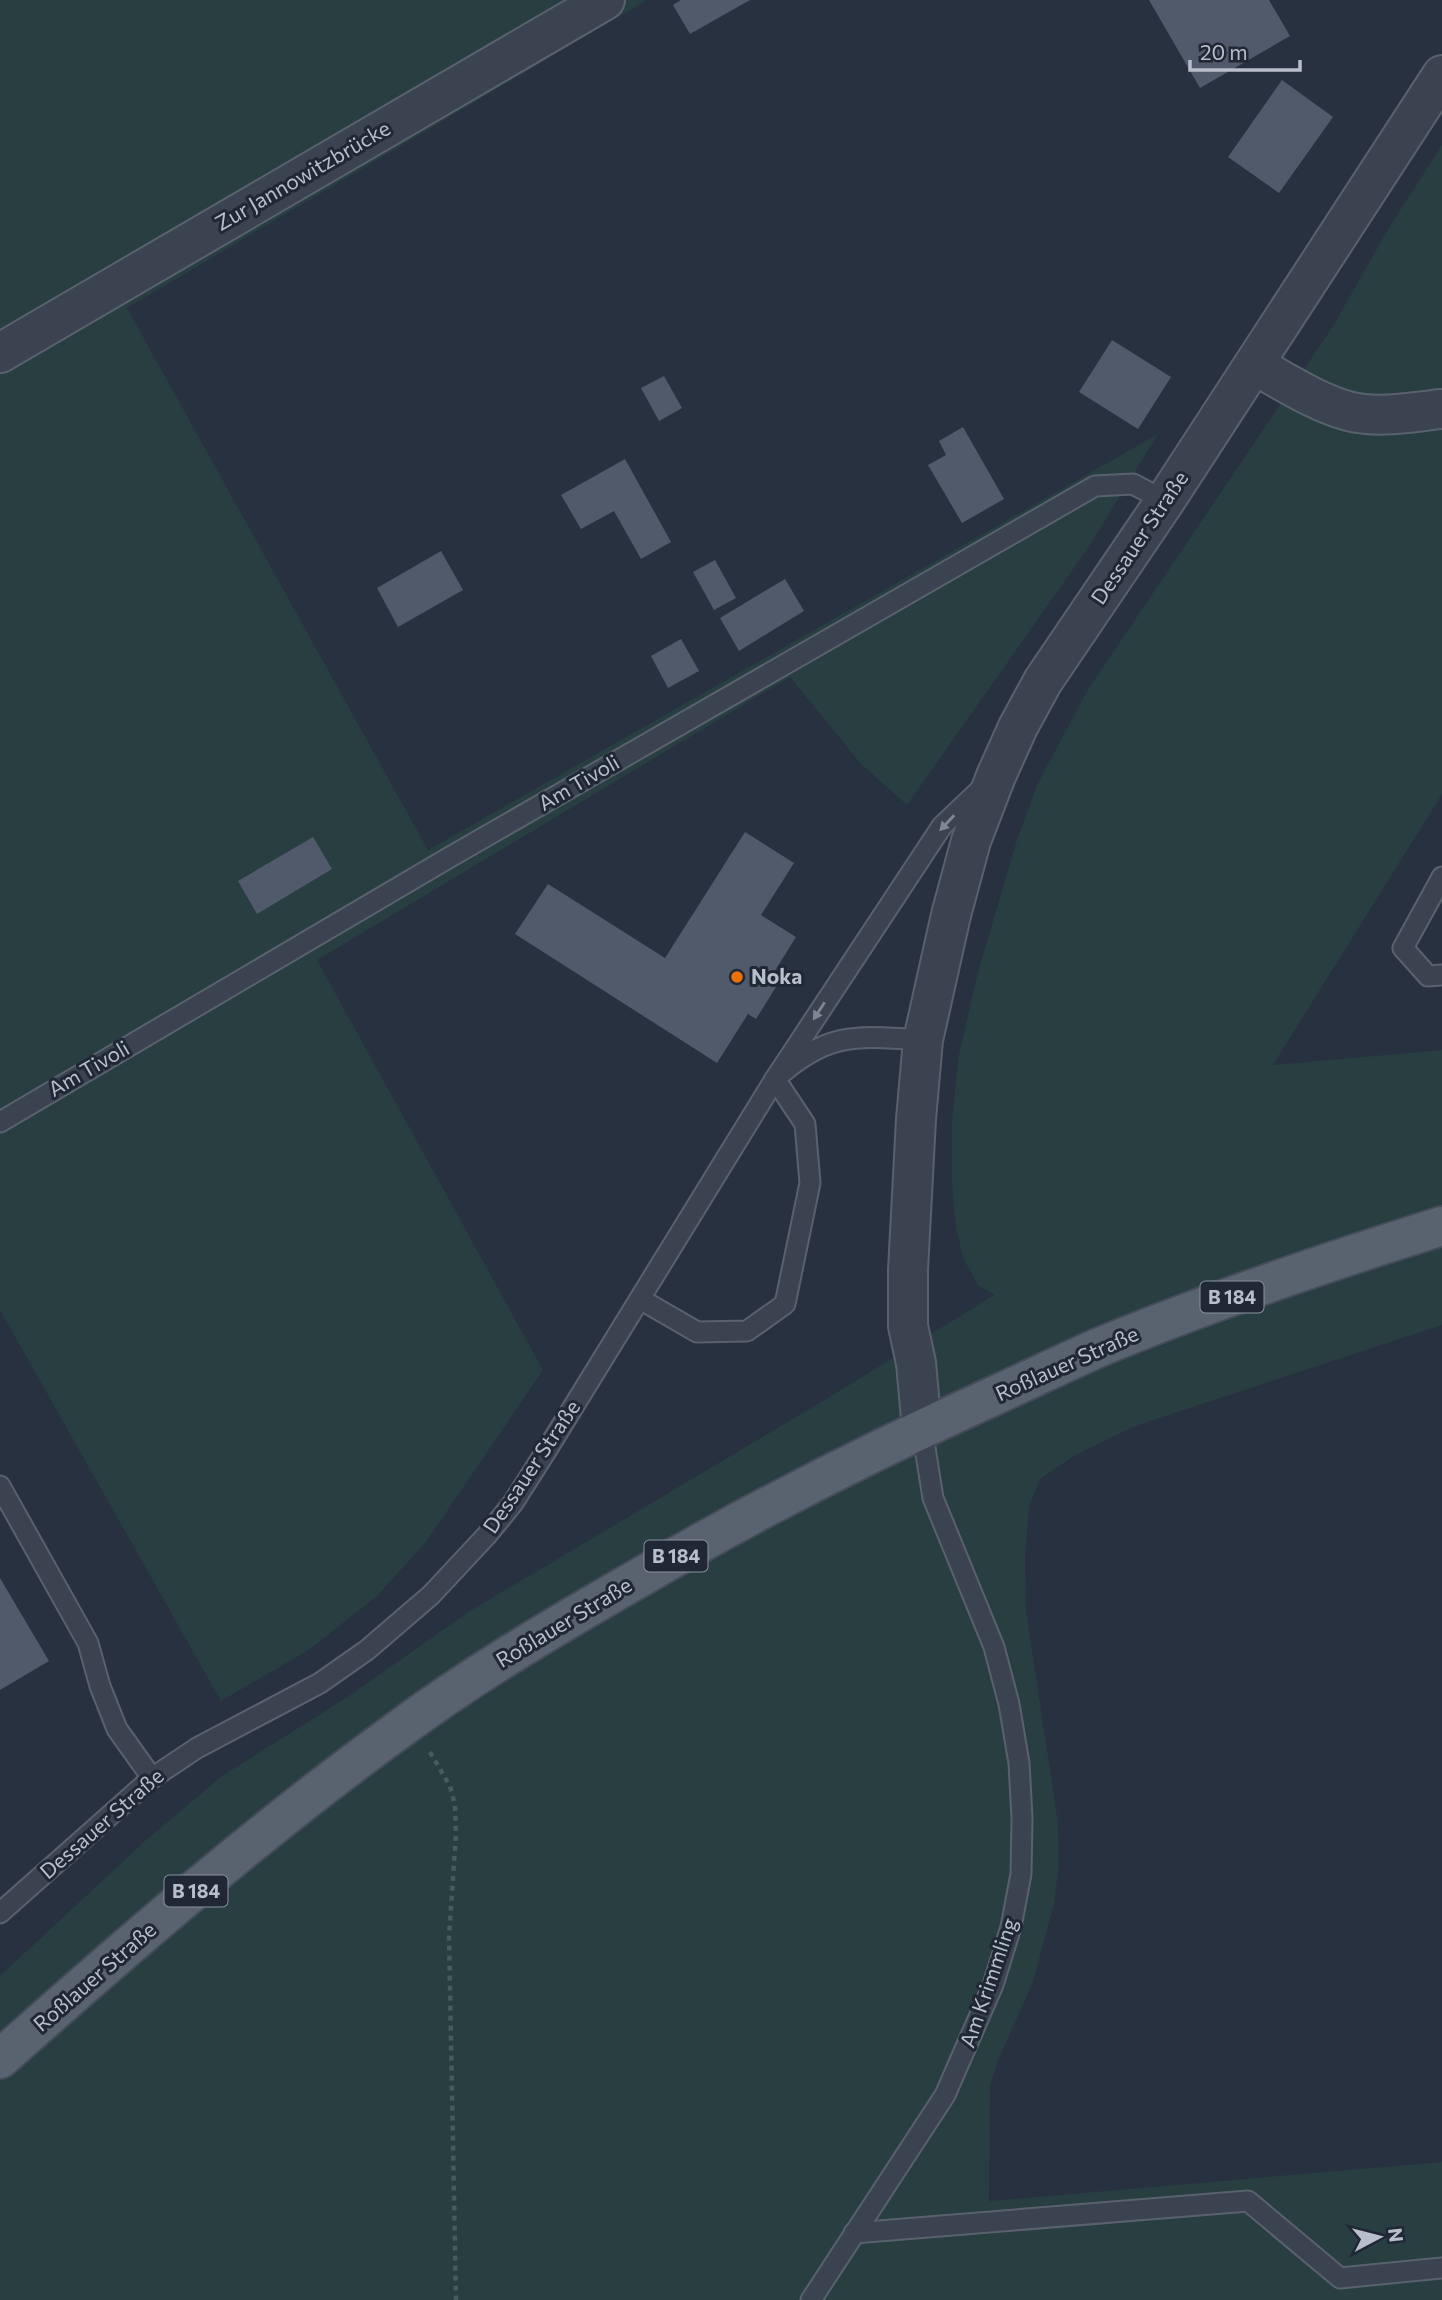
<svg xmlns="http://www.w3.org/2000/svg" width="1442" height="2300" font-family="Commissioner,sans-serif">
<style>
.green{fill:#293e41}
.building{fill:#515a6a}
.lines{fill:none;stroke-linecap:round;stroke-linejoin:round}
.service-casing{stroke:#59616d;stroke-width:23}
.minor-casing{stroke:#59616d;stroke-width:42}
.primary-casing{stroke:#454c59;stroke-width:42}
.path{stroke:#475a5d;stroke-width:4.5;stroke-dasharray:5 5;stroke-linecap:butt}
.service{stroke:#3b4350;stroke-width:19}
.minor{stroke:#3b4350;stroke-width:38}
.primary{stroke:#59626f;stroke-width:38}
.oneway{fill:#808793}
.food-dot{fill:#e8710a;stroke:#202835;stroke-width:2.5}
.labels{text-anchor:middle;stroke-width:6;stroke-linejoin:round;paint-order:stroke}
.shield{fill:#202835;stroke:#8a929d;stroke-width:2}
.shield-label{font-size:19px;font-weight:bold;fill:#b8bfca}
.street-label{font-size:21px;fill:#b8bfca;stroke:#202835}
.poi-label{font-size:21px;font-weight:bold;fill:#b8bfca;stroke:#202835;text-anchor:start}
</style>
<rect width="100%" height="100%" fill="#273140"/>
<!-- green -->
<g class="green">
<polygon points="0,0 647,0 127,308 428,850 1158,434 1088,548 907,805 861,764 790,677 317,960 543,1370 426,1542 377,1596 310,1649 221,1701 0,1310"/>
<polygon points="1442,145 1442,794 1273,1065 1442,1050 1442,1325 1135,1426 1074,1456 1040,1479 1029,1507 1025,1559 1026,1610 1058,1823 1059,1863 1054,1904 1033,1982 997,2063 990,2086 989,2201 1442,2162 1442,2300 0,2300 0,1976 146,1840 222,1776 346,1698 470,1611 828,1398 994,1295 978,1285 964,1260 956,1229 952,1181 952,1123 958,1059 978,972 1017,840 1037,785 1087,691 1333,326 1390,226"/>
</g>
<!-- building -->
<g class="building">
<polygon points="681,0 750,0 690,34 673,5"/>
<polygon points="1149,0 1269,0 1290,36 1200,88"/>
<polygon points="1282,80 1333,117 1279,193 1228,157"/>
<polygon points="1112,340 1171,377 1138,429 1079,392"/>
<polygon points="664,376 682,408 659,421 641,388"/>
<polygon points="963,427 1004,499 962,523 928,465 946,455 939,441"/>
<polygon points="625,459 671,542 641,559 614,511 581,529 561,495"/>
<polygon points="441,551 463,590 398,627 377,588"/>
<polygon points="715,560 736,598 714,610 693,572"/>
<polygon points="785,579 804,611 739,651 720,618"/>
<polygon points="681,639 699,671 668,688 651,656"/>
<polygon points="745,832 794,863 761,915 796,937 768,982 776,987 756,1019 748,1014 717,1063 515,934 548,884 665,958"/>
<polygon points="313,837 332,869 257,914 238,881"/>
<polygon points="0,1578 49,1661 0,1690"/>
</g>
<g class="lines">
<defs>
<g id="service">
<polyline points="1442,877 1403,948 1428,976 1442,975"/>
<polyline points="0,1122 450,857 1095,486 1133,484 1165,501"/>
<polyline points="640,1299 697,1332 747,1331 785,1304 810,1183 805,1124 775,1079 942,826 982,788"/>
<polyline points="0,1486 88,1643 100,1686 117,1729 152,1778"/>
<path d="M0 1913 152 1778 197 1748 320 1683 367 1650 431 1595 487 1535 513 1503 548 1448 775 1079C828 1031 856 1036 923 1040"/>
<polyline points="854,2233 1248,2201 1340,2278 1442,2268"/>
<polyline points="811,2300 945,2095 993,1985 1011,1927 1021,1874 1022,1818 1019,1763 1009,1704 994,1647 933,1498 922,1429"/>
</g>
<g id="minor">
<polyline points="0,353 605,0"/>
<path d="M1254 365C1284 381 1315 402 1348 411 1378 419 1412 412 1442 409"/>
<polyline points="922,1429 916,1363 908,1326 908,1270 916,1119 923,1040 951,915 971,841 996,776 1018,727 1043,681 1165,501 1442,75"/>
</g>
<path id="primary" d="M0 2059C128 1945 258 1832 397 1731 471 1676 552 1628 632 1582 751 1512 874 1450 1000 1393 1033 1378 1066 1362 1100 1347 1211 1301 1327 1262 1442 1226"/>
</defs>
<!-- service casing -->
<use href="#service" class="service-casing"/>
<!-- minor casing -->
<use href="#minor" class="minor-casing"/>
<!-- primary casing -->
<use href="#primary" class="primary-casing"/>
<!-- path -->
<polyline class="path" points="430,1752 450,1786 455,1805 456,1834 449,1936 456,2300"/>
<!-- service -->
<use href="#service" class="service"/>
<!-- minor -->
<use href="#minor" class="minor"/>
<!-- primary -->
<use href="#primary" class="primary"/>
</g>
<!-- one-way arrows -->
<defs><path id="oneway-solid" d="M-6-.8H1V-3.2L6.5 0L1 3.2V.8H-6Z" transform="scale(1.75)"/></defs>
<g class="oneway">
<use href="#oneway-solid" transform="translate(947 823) rotate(133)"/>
<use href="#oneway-solid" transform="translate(819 1011) rotate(123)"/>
</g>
<!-- markers -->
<circle class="food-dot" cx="737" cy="977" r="7"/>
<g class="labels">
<!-- shield labels -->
<g class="shield">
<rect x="1200.5" y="1281.5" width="63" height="31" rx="5"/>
<rect x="644.5" y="1540.5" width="63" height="31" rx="5"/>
<rect x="164.5" y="1875.5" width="63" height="31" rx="5"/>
</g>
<g class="shield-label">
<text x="1232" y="1304">B 184</text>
<text x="676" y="1563">B 184</text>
<text x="196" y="1898">B 184</text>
</g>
<!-- street labels -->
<g class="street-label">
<text transform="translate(303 176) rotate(-30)" y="7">Zur Jannowitzbrücke</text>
<text transform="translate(1140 538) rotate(-56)" y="7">Dessauer Straße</text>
<text transform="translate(579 783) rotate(-30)" y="7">Am Tivoli</text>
<text transform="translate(89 1069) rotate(-30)" y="7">Am Tivoli</text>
<text transform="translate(1067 1364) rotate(-24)" y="7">Roßlauer Straße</text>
<text transform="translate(532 1467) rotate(-56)" y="7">Dessauer Straße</text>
<text transform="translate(564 1623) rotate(-31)" y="7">Roßlauer Straße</text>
<text transform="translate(102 1824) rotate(-41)" y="7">Dessauer Straße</text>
<text transform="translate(95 1977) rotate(-41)" y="7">Roßlauer Straße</text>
<text transform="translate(989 1983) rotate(-71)" y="7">Am Krimmling</text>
</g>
<!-- poi labels -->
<g class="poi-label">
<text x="751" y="984">Noka</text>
</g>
</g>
<!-- north arrow -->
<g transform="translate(1379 2237) rotate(83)" stroke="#202835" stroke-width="5" paint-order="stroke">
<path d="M0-5L12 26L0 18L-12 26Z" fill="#b8bfca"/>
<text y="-10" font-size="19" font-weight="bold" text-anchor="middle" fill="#b8bfca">N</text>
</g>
<!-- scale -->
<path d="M1190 60v10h110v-10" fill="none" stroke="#b8bfca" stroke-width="3.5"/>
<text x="1200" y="60" font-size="21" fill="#b8bfca" stroke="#202835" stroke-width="5" paint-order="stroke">20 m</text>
</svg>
